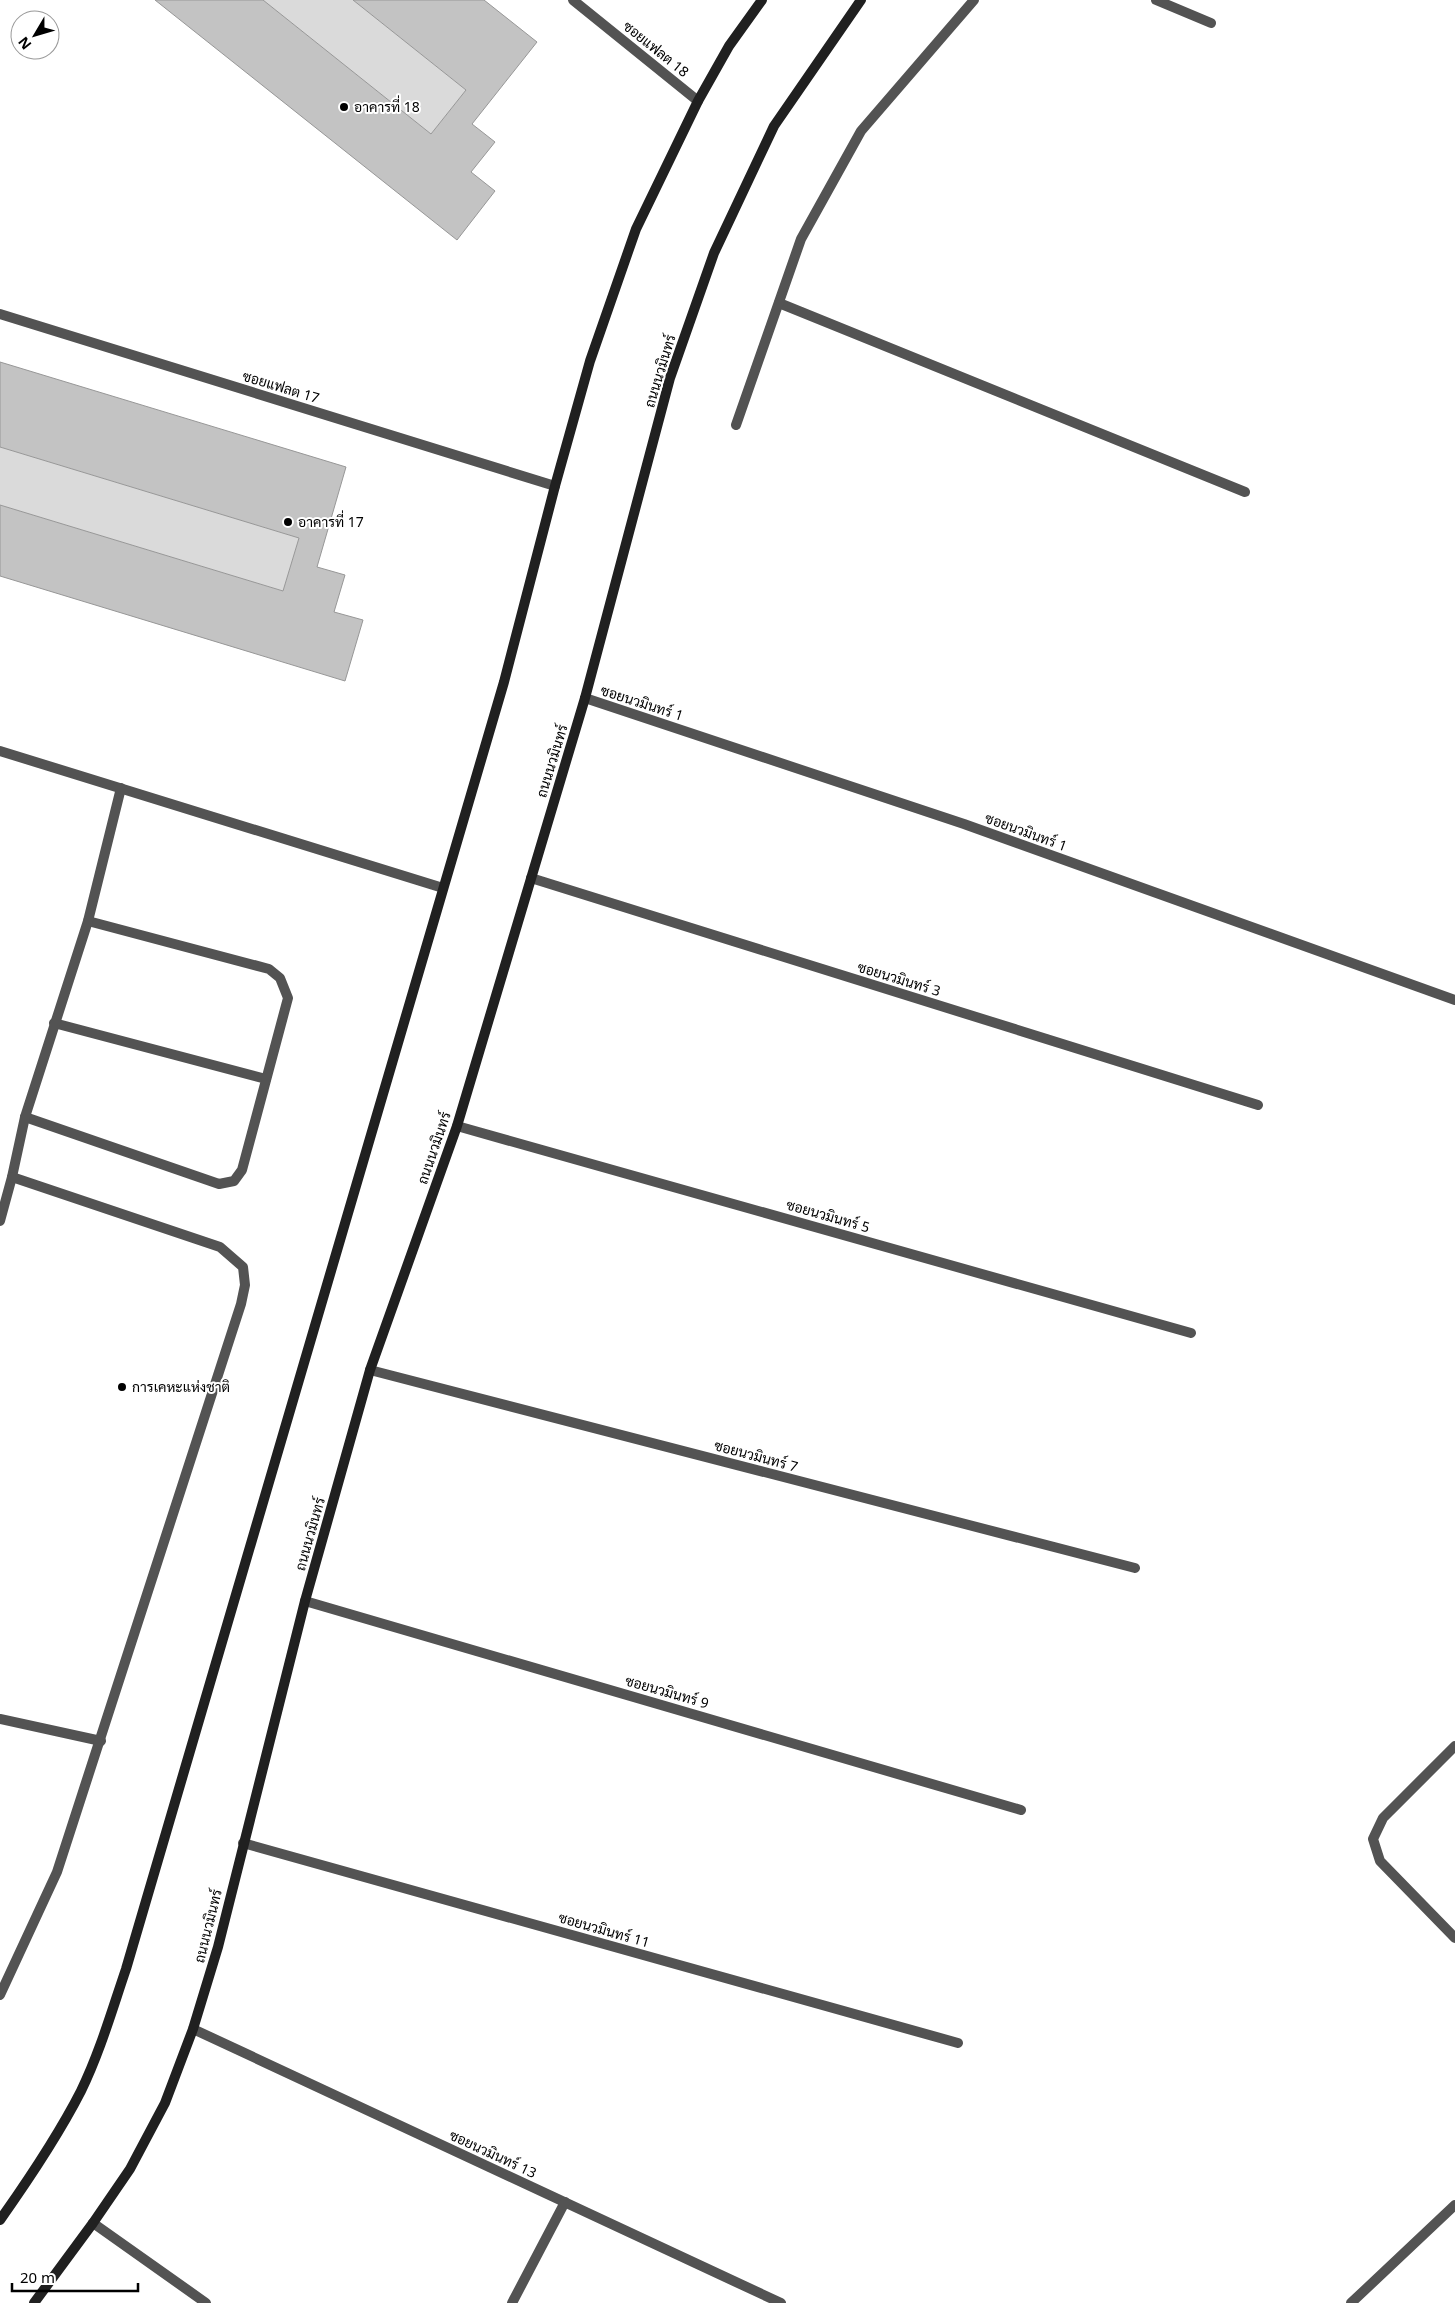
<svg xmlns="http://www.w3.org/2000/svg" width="1455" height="2303" font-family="'Noto Sans',Sarabun,sans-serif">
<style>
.green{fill:#dadada}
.building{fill:#c3c3c3;stroke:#979797}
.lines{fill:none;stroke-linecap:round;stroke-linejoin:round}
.lane{stroke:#535353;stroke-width:10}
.street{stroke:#535353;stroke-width:10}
.secondary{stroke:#202020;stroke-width:10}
.poi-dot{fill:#000;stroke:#fff;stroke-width:2}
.labels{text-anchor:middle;stroke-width:4;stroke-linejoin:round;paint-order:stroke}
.street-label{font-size:14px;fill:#000;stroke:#fff}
.poi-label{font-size:14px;fill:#000;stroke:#fff;text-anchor:start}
</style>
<rect width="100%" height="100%" fill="#fff"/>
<!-- green -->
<g class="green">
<polygon points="263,0 353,0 466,90 431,134"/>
<polygon points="0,447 299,538 283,591 0,505"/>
</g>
<!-- building -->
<g class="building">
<polygon points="155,0 263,0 431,134 466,90 353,0 484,0 537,42 472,124 495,142 471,172 495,191 457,240"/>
<polygon points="0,362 346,467 317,567 345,575 334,612 363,620 345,681 0,576 0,505 283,591 299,538 0,447"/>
</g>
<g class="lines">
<!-- lane -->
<g class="lane">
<polyline points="1156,0 1211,23"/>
<polyline points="779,303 1245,492"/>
<polyline points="736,425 801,239 861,131 974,0"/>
<polyline points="54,1023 266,1079"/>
<polyline points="25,1117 219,1184 234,1181 242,1170 288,998 280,978 269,969 88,921"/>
<polyline points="0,1221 12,1177 25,1117 88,921 121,788"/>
<polyline points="0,1719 101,1741"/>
<polyline points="0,1995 57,1872 241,1304 245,1285 243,1267 220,1247 12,1177"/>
</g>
<!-- street -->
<g class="street">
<polyline points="573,0 698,101"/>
<polyline points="0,314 555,486"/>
<polyline points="585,698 964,824 1455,1000"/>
<polyline points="0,751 443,888"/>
<polyline points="531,878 1258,1105"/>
<polyline points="457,1126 1191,1333"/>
<polyline points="370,1370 1135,1568"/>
<polyline points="305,1601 1021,1810"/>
<polyline points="1455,1746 1383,1818 1373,1839 1380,1861 1455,1938"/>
<polyline points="243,1843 958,2043"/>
<polyline points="193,2029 781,2303"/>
<polyline points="93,2223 206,2303"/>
<polyline points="512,2303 565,2202"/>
<polyline points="1351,2303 1455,2205"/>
</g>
<!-- secondary -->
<g class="secondary">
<path d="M0 2220C29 2179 58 2136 81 2091 100 2052 112 2010 126 1969L504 682 555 486 590 361 636 229 698 101 729 46 762 0"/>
<polyline points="34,2303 93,2223 130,2169 165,2103 193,2029 218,1947 305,1601 370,1370 457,1126 585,698 670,378 714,253 774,126 861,0"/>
</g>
</g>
<!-- markers -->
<g class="poi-dot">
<circle cx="344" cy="107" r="5"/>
<circle cx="288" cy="522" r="5"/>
<circle cx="122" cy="1387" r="5"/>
</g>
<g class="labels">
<!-- street labels -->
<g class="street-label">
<text transform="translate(656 49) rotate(39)" y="5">ซอยแฟลต 18</text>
<text transform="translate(660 371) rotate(-73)" y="5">ถนนนวมินทร์</text>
<text transform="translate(281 387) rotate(17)" y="5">ซอยแฟลต 17</text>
<text transform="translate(642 703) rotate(18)" y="5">ซอยนวมินทร์ 1</text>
<text transform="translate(552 761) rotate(-73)" y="5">ถนนนวมินทร์</text>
<text transform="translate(1026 832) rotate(20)" y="5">ซอยนวมินทร์ 1</text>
<text transform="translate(899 979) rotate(17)" y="5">ซอยนวมินทร์ 3</text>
<text transform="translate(434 1148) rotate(-71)" y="5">ถนนนวมินทร์</text>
<text transform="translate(828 1216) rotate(16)" y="5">ซอยนวมินทร์ 5</text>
<text transform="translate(756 1456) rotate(15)" y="5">ซอยนวมินทร์ 7</text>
<text transform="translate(310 1534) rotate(-74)" y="5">ถนนนวมินทร์</text>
<text transform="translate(667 1692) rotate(16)" y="5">ซอยนวมินทร์ 9</text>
<text transform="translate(208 1926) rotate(-76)" y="5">ถนนนวมินทร์</text>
<text transform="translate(604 1930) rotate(16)" y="5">ซอยนวมินทร์ 11</text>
<text transform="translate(493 2154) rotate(25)" y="5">ซอยนวมินทร์ 13</text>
</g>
<!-- poi labels -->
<g class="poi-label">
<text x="354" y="112">อาคารที่ 18</text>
<text x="298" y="527">อาคารที่ 17</text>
<text x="132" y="1392">การเคหะแห่งชาติ</text>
</g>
</g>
<!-- north arrow -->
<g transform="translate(35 35) rotate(232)"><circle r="24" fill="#ffffff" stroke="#999999"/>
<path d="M0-4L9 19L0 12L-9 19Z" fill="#000000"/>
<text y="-8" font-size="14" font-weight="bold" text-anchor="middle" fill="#000000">N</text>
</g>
<!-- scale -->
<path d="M12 2283v8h126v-8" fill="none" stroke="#000000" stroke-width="2.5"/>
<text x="20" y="2283" font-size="15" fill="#000000" stroke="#ffffff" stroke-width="4" paint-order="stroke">20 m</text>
</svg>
